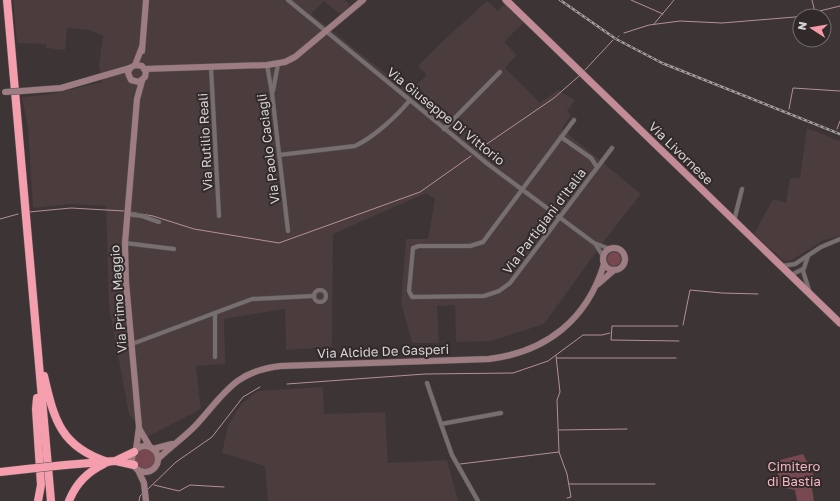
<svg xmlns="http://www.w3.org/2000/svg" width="840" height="501" font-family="'Golos Text',sans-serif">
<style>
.built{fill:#4b3c3e}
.green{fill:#774850}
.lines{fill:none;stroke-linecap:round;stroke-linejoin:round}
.stream{stroke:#b59095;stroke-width:1}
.street-casing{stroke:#595253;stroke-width:5}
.secondary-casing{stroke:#595253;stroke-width:7}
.primary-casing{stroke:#595253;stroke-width:8}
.highway-casing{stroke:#595253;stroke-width:9}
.street{stroke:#776e6f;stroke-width:4}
.secondary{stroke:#9d7d82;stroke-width:6}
.primary{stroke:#c38b95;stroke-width:7}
.highway{stroke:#f59fae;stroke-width:8}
.rail-casing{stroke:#a59fa0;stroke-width:2.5}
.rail{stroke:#312a2b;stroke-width:1;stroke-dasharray:3;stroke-linecap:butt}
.secondary-bridge-casing{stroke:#595253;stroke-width:7;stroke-linecap:butt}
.highway-bridge-casing{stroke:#595253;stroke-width:9;stroke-linecap:butt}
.secondary-bridge{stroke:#9d7d82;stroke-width:6}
.highway-bridge{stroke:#f59fae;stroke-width:8}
.labels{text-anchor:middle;stroke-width:4;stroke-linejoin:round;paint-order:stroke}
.street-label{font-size:13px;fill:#d7d2d3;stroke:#312a2b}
.park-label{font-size:13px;fill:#f8b6c1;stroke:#312a2b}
</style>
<rect width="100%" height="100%" fill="#3c3435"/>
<!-- built -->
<g class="built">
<polygon points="13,0 345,0 350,5 341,15 324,1 311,14 409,92 427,75 418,66 444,40 487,1 498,11 505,3 524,22 504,42 517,55 505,68 540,103 558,90 575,100 567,111 571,115 562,129 641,194 604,241 544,324 491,341 456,342 455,305 437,306 439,343 412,343 401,302 406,239 428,239 435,199 426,193 333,234 332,347 286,350 285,309 224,319 225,364 196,366 201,409 147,437 129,414 109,307 106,206 71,204 33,208 28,129 22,97 51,94 102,82 99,65 103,36 90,30 67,28 65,50 46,48 46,44 17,43"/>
<polygon points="807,128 840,141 840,236 824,240 790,261 784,261 754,234 773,199 786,203 790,178 800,178"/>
<polygon points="323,387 324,414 385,412 388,463 447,460 458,501 268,501 265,466 222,453 228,425 241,404 258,391"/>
</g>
<!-- green -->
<g class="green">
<circle cx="614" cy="259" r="7"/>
<circle cx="145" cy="459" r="11"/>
<polygon points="803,454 814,476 815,487 812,488 814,501 797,501 795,490 780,487 776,461"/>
</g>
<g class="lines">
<!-- stream -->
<g class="stream">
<polyline points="631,0 663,14"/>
<polyline points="812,0 815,12"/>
<polyline points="654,24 674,0"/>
<polyline points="624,33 649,25 680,21 722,23 795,17 840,6"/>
<polyline points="618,37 619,36"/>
<polyline points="584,71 613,40"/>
<polyline points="789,109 793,88 840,91"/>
<polyline points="837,129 840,121"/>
<polyline points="478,150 554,98 579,76"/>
<polyline points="29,212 71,208 124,211"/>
<polyline points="130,212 153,216 194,229 279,243 420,192 471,156"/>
<polyline points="0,219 18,214"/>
<polyline points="683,325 690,290 722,293 758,294"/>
<polyline points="678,326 612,326 611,340 679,341"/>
<polyline points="556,356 560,392 557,400 559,452 567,474 571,497 567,498"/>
<polyline points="557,358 676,358"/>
<polyline points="287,384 425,374 513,373 548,361 583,335 602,335 610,333"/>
<polyline points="559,430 627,429"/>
<polyline points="460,464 559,452"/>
<polyline points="569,484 655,484"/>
<polyline points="154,485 179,491 190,485 224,487"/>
<polyline points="148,489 176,462 212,437 243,397 260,387"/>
<polyline points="139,501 140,496 143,493"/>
</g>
<defs>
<g id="street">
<polyline points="288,0 489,165 594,243 610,249"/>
<polyline points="267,65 272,93 288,231"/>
<polyline points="211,67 219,216"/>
<polyline points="273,91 278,64"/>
<polyline points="574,120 483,242 470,246 419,246 413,248 409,291 412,297 484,296 499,291 510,283 612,148"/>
<polyline points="444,129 500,72"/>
<polyline points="561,137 591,158 597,167"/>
<path d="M279 155 355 146C374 137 397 116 410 100"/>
<polyline points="127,214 142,216 159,222"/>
<polyline points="734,221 742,189"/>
<polyline points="125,243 174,249"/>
<polyline points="596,245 603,256"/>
<polyline points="808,256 803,271 809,290"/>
<polyline points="782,266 795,264 821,247 840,239"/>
<polyline points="791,275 803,269"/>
<circle cx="320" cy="296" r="6"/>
<polyline points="132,344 252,299 313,296"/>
<polyline points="215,357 215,313"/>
<polyline points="427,383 441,424"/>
<polyline points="478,501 452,455 441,424 501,413"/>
</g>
<g id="secondary">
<polyline points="142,51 146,0"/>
<polyline points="135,65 142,66 146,71 145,77 139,82 131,80 128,73 130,68 135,65 142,47"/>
<polyline points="144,69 267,65 285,62 295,57 363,0"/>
<polyline points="22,91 61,88 130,68"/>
<circle cx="614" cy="259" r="11"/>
<polyline points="598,284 614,270"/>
<polyline points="140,430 150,447"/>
<circle cx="145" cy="459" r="13"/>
<polyline points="153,449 172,444"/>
<polyline points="136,450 139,427 126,282 125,243 137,99 142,81"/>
<path d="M158 459C170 447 185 437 197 424 225 393 235 371 281 366L489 359C546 352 587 320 604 264"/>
<polyline points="138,470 144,483 146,501"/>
</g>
<polyline id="primary" points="506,0 840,323"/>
<g id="highway">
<polyline points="7,0 51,501"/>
<path d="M44 376C54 420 61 447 108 462"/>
<polyline points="37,398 36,409 41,485 38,501"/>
<polyline points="116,461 134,465"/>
<polyline points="65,465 115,461 134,452"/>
<polyline points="0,472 27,469"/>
<path d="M69 501C76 483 87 472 104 464"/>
</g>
</defs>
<!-- street casing -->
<use href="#street" class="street-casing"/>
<!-- secondary casing -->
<use href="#secondary" class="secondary-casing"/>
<!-- primary casing -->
<use href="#primary" class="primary-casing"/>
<!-- highway casing -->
<use href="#highway" class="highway-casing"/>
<!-- street -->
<use href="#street" class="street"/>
<!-- secondary -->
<use href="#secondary" class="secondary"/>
<!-- primary -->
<use href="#primary" class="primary"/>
<!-- highway -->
<use href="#highway" class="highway"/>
<defs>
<polyline id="rail" points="560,0 616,39 662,63 840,134"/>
</defs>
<!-- rail casing -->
<use href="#rail" class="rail-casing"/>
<!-- rail -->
<use href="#rail" class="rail"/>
<defs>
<polyline id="secondary-bridge" points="5,92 22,91"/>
<polyline id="highway-bridge" points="27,469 65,465"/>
</defs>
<!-- secondary-bridge casing -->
<use href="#secondary-bridge" class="secondary-bridge-casing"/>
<!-- highway-bridge casing -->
<use href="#highway-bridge" class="highway-bridge-casing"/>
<!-- secondary-bridge -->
<use href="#secondary-bridge" class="secondary-bridge"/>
<!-- highway-bridge -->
<use href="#highway-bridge" class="highway-bridge"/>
</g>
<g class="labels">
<!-- street labels -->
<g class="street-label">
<text transform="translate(446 116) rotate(39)" y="5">Via Giuseppe Di Vittorio</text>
<text transform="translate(205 142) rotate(-93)" y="5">Via Rutilio Reali</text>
<text transform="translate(268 149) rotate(-97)" y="5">Via Paolo Caciagli</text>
<text transform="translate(681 153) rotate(44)" y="5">Via Livornese</text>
<text transform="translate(544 221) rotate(-53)" y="5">Via Partigiani d'Italia</text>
<text transform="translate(118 299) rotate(-94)" y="5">Via Primo Maggio</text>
<text transform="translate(383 351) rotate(-2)" y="5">Via Alcide De Gasperi</text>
</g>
<!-- park labels -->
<g class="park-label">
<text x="794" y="471">Cimitero<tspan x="794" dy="15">di Bastia</tspan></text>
</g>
</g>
<!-- north arrow -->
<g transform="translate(812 28) rotate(282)"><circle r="19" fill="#312a2b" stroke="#736d6e"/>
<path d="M0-3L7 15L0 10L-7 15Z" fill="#f39aa9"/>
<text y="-6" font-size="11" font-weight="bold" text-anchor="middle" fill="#d7d2d3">N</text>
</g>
</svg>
